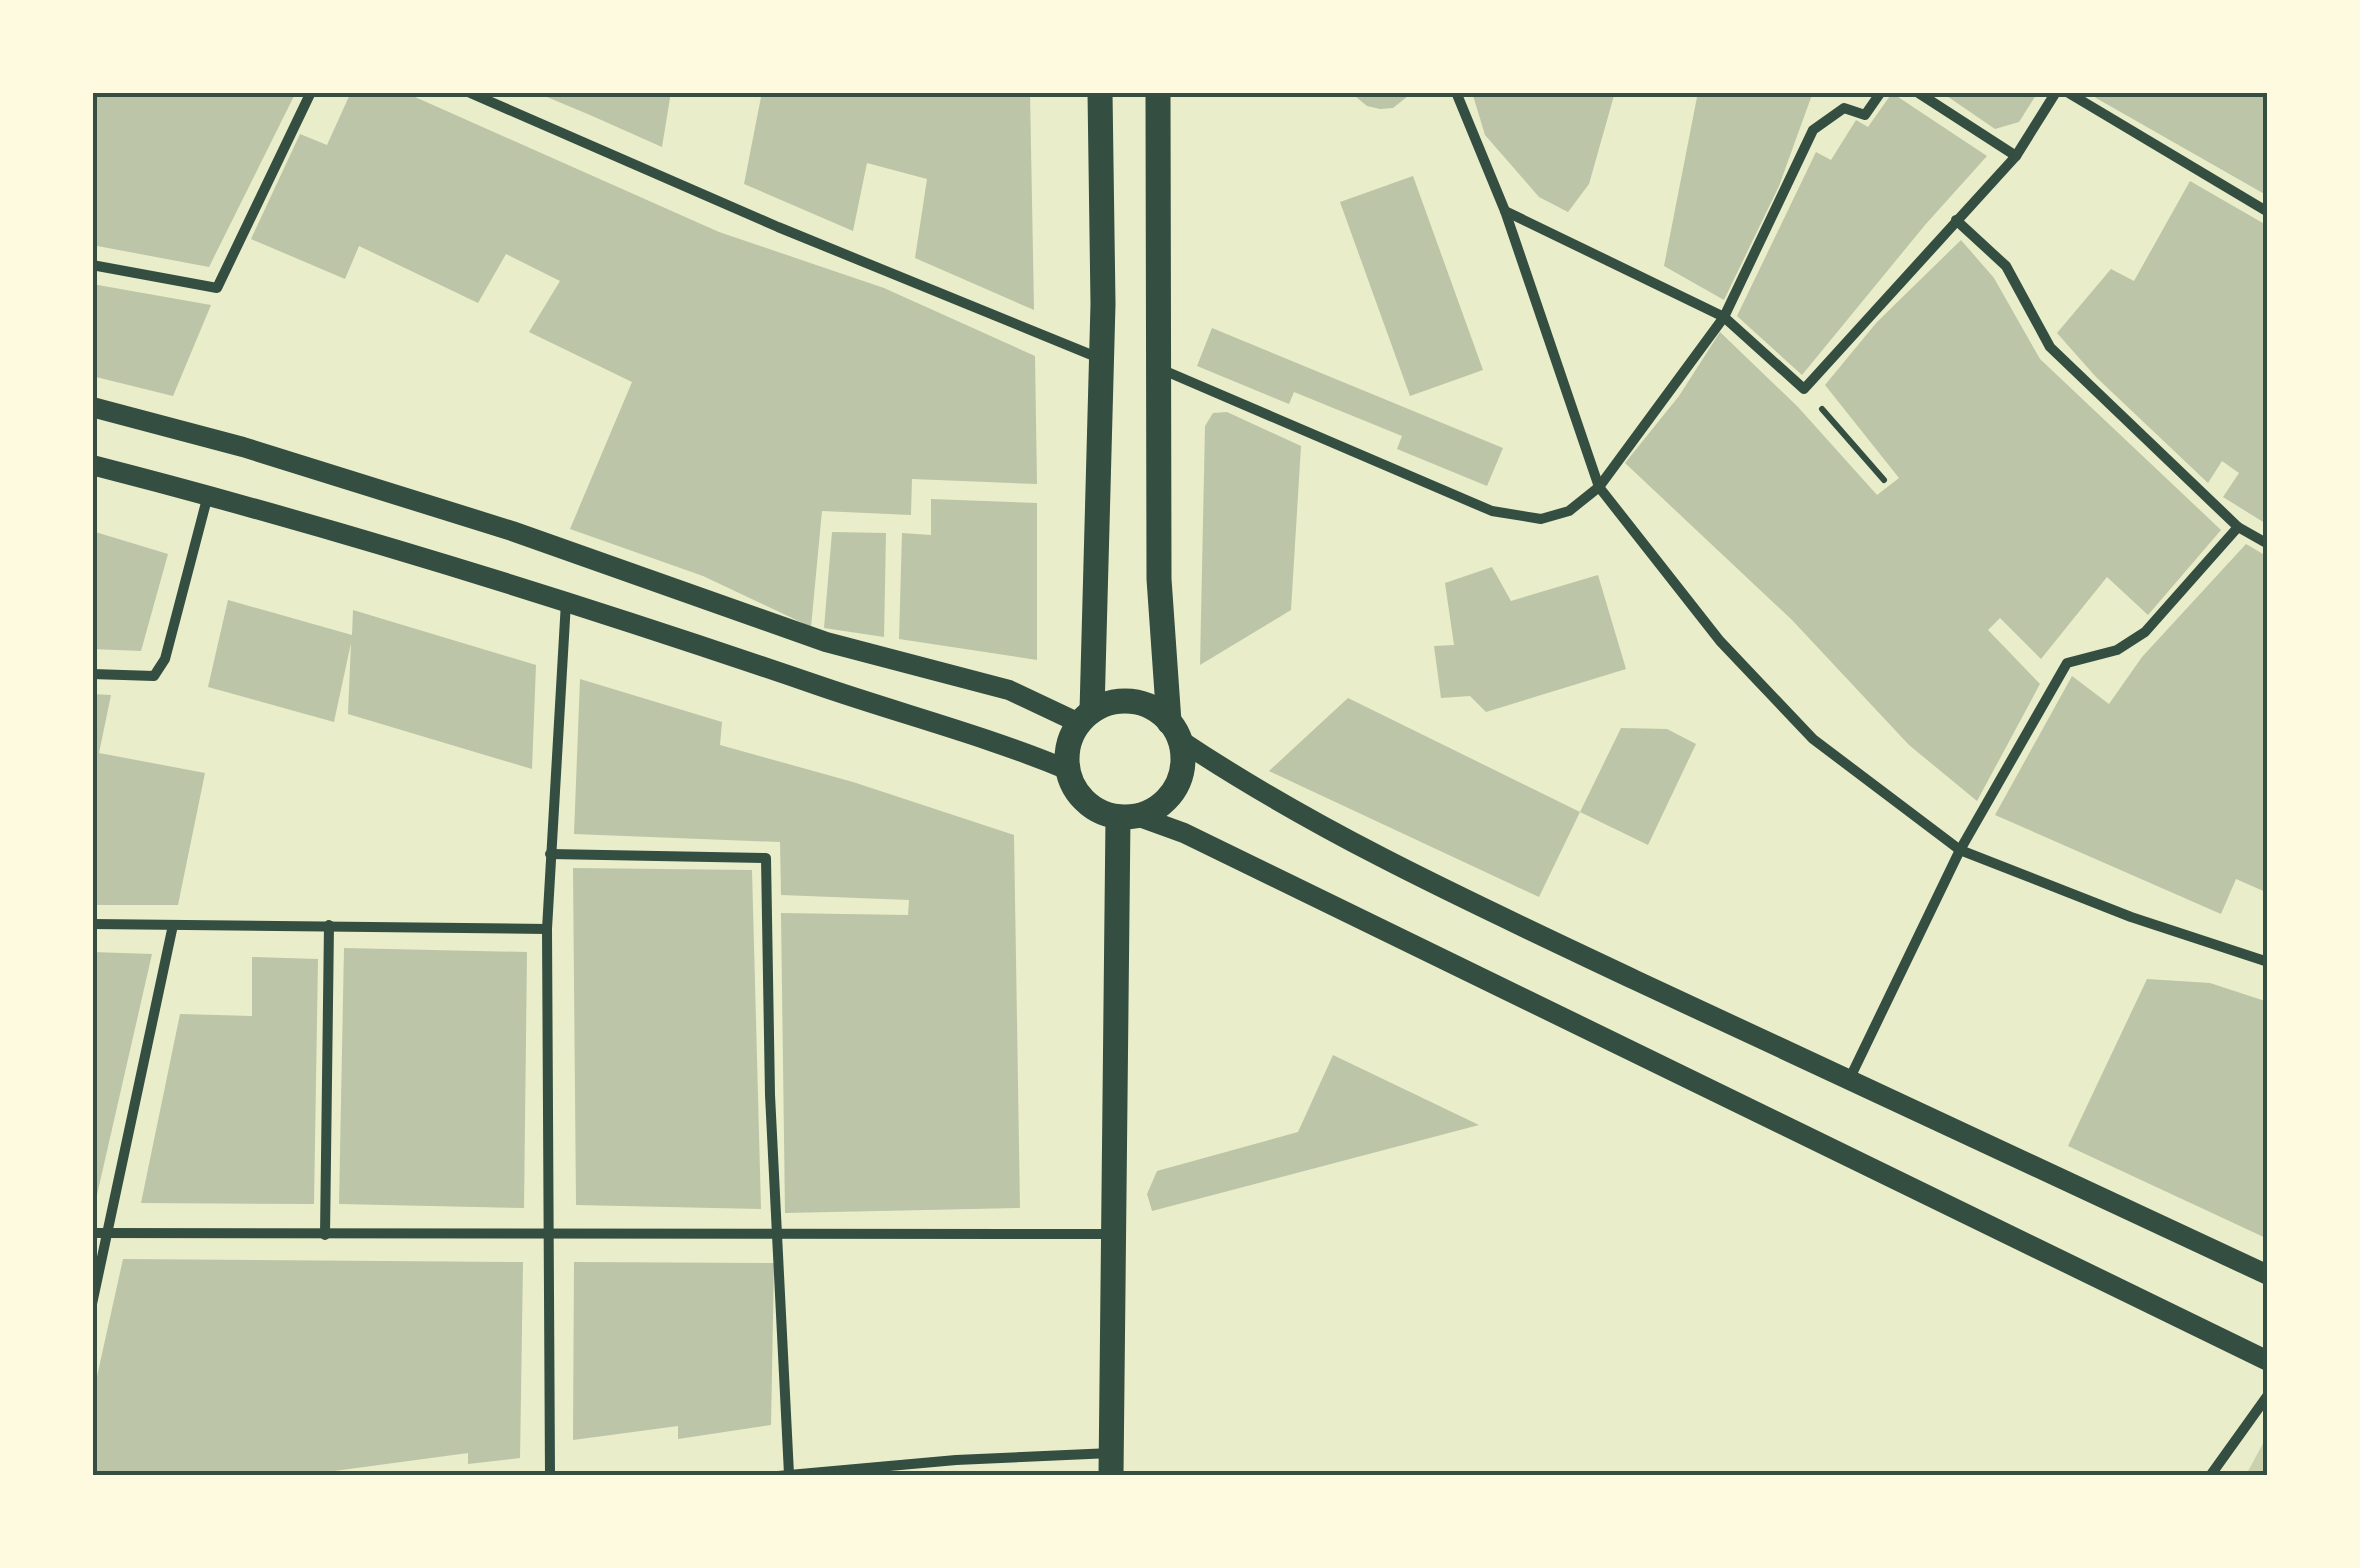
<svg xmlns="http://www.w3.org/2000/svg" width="2360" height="1568" font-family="Arial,sans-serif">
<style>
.green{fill:#cad2ad}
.building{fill:#bcc5a7}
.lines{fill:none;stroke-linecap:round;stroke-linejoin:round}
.path{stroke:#344e41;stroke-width:6}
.minor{stroke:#344e41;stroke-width:10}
.secondary{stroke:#344e41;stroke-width:20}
.primary{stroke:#344e41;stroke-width:25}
.neatline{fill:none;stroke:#344e41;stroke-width:4}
</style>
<rect width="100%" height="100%" fill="#e9edc9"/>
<!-- green -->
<polygon class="green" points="2267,1436 2267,1475 2246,1475"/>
<!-- building -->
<g class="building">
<polygon points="92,92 296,92 209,267 92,245"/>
<polygon points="351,92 415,97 719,232 884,288 1035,356 1037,484 912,479 911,515 822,511 811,627 703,576 570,529 632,382 529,332 560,281 506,254 478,303 359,246 345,279 251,239 300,134 327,145"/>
<polygon points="535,92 671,92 662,147 590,115"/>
<polygon points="762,92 1030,92 1034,310 915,258 927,179 867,163 853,231 744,184"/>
<polygon points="1350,92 1413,92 1393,108 1380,109 1367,106"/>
<polygon points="1472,92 1615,92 1589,184 1568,212 1539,197 1485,135"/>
<polygon points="1698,92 1813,92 1779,186 1724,300 1664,266"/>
<polygon points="1941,92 2038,92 2019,122 1995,129"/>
<polygon points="2092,92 2268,92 2268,196 2096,98"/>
<polygon points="1892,93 1987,156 1925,225 1802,375 1737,316 1816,152 1831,160 1856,120 1868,127"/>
<polygon points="1413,176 1483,370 1410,396 1340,202"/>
<polygon points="2190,181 2268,226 2268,525 2223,497 2239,473 2222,461 2208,483 2096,377 2057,333 2111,269 2134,281"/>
<polygon points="1961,240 1994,278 2040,359 2221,530 2148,615 2107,577 2041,659 2000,618 1988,630 2040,684 1977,801 1909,745 1792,620 1625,463 1679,396 1720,332 1798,407 1877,495 1899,478 1825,385 1877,322"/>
<polygon points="92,284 211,305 173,396 92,376"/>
<polygon points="1212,328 1503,448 1487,486 1397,449 1402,436 1294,392 1289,404 1197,366"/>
<polygon points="1227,412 1301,446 1291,610 1200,665 1205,426 1213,413"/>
<polygon points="931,499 1037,503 1037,660 899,639 902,533 931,535"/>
<polygon points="92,531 168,554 141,651 92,649"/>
<polygon points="832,532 886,533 884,637 824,628"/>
<polygon points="2246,544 2268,557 2268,893 2236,879 2221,914 1995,815 2072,676 2109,704 2142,657"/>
<polygon points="1492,567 1511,601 1598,575 1626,669 1486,712 1470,696 1441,698 1434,646 1454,645 1445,583"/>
<polygon points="228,600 352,635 353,610 536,665 532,769 348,714 351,643 334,722 208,687"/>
<polygon points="580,679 722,722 720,745 853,782 1014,835 1020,1208 785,1213 781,913 908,915 909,900 781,895 780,842 574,834"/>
<polygon points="92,694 111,695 99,753 205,773 178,905 92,905"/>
<polygon points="1348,698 1580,812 1539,897 1269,771"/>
<polygon points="1621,728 1667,729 1696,744 1648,845 1580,812"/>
<polygon points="573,868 752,870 761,1209 576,1205"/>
<polygon points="344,948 527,952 524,1208 339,1204"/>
<polygon points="92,952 152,954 94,1208 92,1207"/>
<polygon points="252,957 318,959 314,1204 141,1203 180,1014 252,1016"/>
<polygon points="2147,979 2210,983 2268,1002 2268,1239 2068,1146"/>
<polygon points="1333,1055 1479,1125 1152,1211 1147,1194 1157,1171 1298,1132"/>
<polygon points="123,1259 523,1262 520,1458 468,1464 468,1453 297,1476 92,1476 92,1399"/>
<polygon points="574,1262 774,1263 771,1425 678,1439 678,1426 573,1440"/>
</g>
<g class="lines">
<!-- path -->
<polyline class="path" points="1822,409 1884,480"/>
<!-- minor -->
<g class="minor">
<polyline points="468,92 778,227 1099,358"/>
<polyline points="1456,92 1505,211 1599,487 1720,641 1813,739 1960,850 2131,917 2268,962"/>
<polyline points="1917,92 2016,156"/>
<polyline points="2067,92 2268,212"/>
<polyline points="1505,211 1724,317 1804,389 2016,156 2056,92"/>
<polyline points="1956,220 2006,266 2050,347 2238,527 2268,544"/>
<polyline points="92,265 217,288 311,92"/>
<polyline points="1163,370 1492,511 1541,519 1569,511 1599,487 1724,317 1813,130 1844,108 1865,115 1881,92"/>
<polyline points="92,674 154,676 165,659 208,495"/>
<polyline points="550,854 766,858 770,1095 789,1474"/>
<polyline points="92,924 547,929"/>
<polyline points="1848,1082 1960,850 2067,663 2117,650 2145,632 2238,527"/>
<polyline points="92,1233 1111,1234"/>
<polyline points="325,1235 329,925"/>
<polyline points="92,1304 173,925"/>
<polyline points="550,1476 547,929 566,602"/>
<polyline points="778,1476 956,1460 1111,1453"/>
<polyline points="2210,1476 2268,1395"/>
</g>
<!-- secondary -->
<g class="secondary">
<polyline points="92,407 243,447 512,531 826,642 1009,690 1079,723"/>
<path d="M92 465C338 528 578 603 817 685 901 714 987 736 1068 770"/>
<path d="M1180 740C1322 835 1481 907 1635 980 1845 1080 2056 1178 2268 1275"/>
<polyline points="1137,816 1184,833 2268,1361"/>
</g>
<!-- primary -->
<g class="primary">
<polyline points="1158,92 1159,579 1169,722"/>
<circle cx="1125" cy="759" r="58"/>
<polyline points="1092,711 1103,304 1100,92"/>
<polyline points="1111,1476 1118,817"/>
</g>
</g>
<!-- border -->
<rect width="2360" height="1568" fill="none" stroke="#fefae0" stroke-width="190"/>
<rect x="95" y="95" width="2170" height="1378" class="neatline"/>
</svg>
